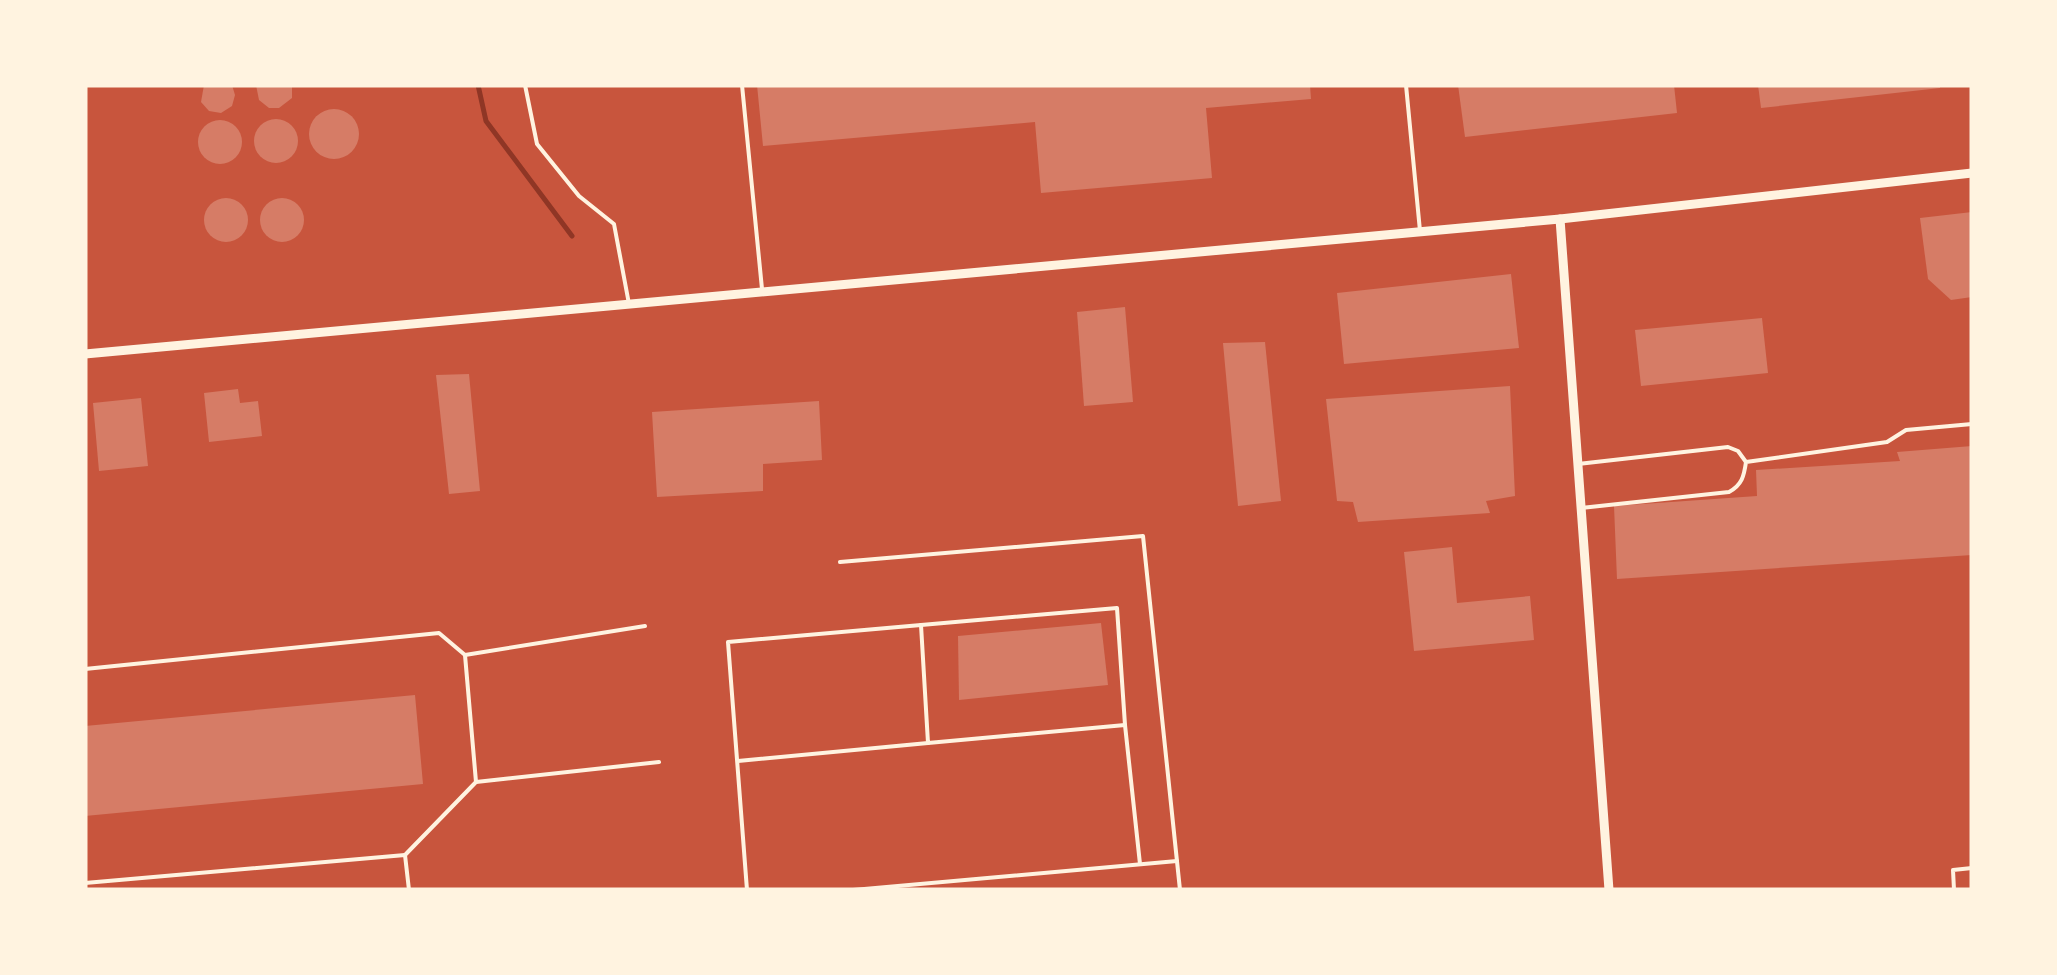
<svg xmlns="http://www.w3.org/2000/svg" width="2057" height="975" font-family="'PT Sans',sans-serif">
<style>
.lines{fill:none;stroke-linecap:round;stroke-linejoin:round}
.stream{stroke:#8f3625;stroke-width:5}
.building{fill:#d67c66}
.service{stroke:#fff3e0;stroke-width:4}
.minor{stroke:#fff3e0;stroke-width:9}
</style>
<rect width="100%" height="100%" fill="#c8553d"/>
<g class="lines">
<!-- stream -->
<polyline class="stream" points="478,85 486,121 572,236"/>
</g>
<!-- building -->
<g class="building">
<polygon points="204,85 232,85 235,95 232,106 221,113 209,111 201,102"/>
<polygon points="256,85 292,85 292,98 279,108 269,108 259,100"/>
<polygon points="757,85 1310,85 1311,99 1206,108 1212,178 1041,193 1035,122 763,146"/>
<polygon points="1458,85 1674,85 1677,113 1465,137"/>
<polygon points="1758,85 1940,85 1940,88 1761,108"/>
<circle cx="334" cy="134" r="25"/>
<circle cx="276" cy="141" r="22"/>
<circle cx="220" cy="142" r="22"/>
<circle cx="282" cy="220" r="22"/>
<circle cx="226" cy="220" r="22"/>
<polygon points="1972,212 1972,297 1951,300 1928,279 1920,218"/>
<polygon points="1511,274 1519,348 1344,364 1337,293"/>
<polygon points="1125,307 1133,402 1084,406 1077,312"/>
<polygon points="1762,318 1768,373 1641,386 1635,330"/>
<polygon points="1265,342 1281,501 1238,506 1223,343"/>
<polygon points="469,374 480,491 449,494 436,375"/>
<polygon points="1510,386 1515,496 1486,501 1490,513 1358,522 1353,502 1337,501 1326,399"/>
<polygon points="238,389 240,403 258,401 262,436 209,442 204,393"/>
<polygon points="141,398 148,466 99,471 93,403"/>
<polygon points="819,401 822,460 763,464 763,491 657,497 652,412"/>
<polygon points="1972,446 1972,555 1617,579 1614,506 1757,496 1756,470 1900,461 1897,452"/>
<polygon points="1452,547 1457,603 1530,596 1534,640 1414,651 1404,552"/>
<polygon points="1101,623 1108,685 959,700 958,636"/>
<polygon points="415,695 423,784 85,816 85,726"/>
</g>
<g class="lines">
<!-- service -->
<g class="service">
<polyline points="525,85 537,144 579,196 614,224 629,304"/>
<polyline points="742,85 762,289"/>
<polyline points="1406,85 1420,231"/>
<polyline points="1578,464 1728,447 1738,451 1746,462"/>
<path d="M1581 508 1729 492C1742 485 1744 476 1746 462L1887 442 1906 430 1972 424"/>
<polyline points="840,562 1143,536 1180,890"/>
<polyline points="921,625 1117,608 1125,725"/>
<polyline points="465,655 645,626"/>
<polyline points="85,669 439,633 465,655 476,782 405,855"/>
<polyline points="738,761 928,743"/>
<polyline points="476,782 659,762"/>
<polyline points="85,883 405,855 409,890"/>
<polyline points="747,890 728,642 921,625 928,743 1125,725 1140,864"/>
<polyline points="853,890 1177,861"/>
<polyline points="1954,890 1953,870 1972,868"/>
</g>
<!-- minor -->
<g class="minor">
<polyline points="1560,219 1609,890"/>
<polyline points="85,354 1560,219 1972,173"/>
</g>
</g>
<!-- border -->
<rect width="2057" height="975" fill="none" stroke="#fff3e0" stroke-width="175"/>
</svg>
